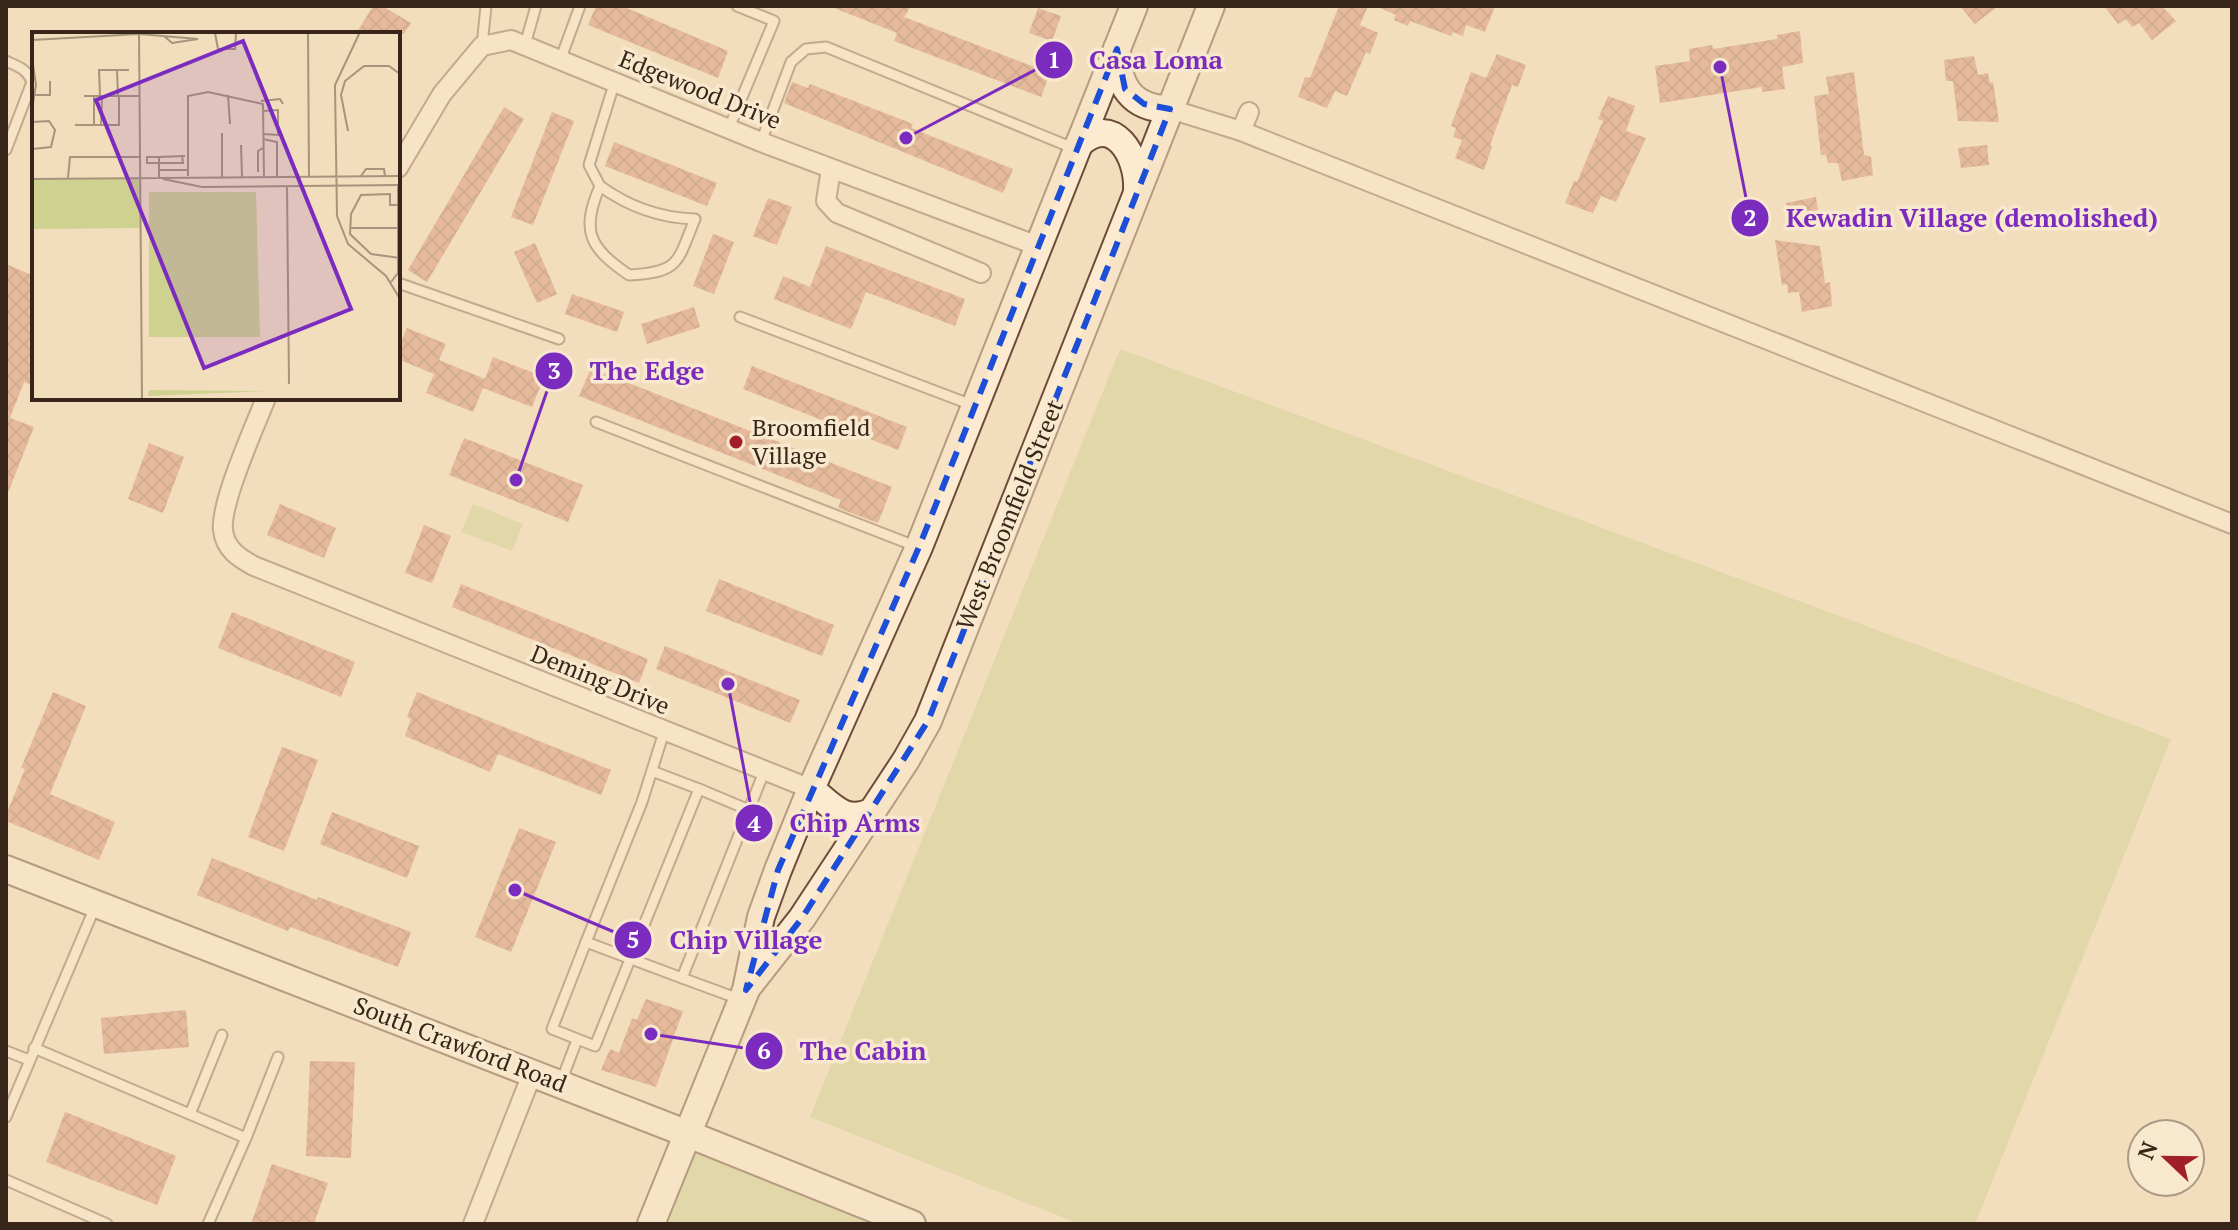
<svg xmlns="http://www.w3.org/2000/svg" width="2238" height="1230" font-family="'PT Serif',serif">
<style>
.green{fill:#cfd190}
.building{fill:url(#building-cross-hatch)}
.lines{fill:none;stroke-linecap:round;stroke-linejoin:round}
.lane-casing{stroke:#8b6c54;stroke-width:13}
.street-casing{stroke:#8b6c54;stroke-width:22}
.secondary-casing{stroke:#6d4d38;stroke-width:30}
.lane{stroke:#fcebd0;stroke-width:9}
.street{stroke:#fcebd0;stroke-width:18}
.secondary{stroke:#fcebd0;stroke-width:26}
.marked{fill:none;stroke:#1d4ed8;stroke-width:6;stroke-dasharray:16 10;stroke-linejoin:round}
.poi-dot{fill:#a01f2b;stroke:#f8e8cd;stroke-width:3}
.labels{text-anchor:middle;stroke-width:7;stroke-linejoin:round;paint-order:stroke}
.street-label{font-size:24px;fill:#39261a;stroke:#f8e8cd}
.poi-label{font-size:24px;fill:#39261a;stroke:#f8e8cd;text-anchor:start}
.inset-road{fill:none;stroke:#a8947c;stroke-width:2}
.view{fill:#7b2cbf;fill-opacity:0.15;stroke:#7b2cbf;stroke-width:4}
.inset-edge{fill:none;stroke:#39261a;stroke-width:4}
.leader{fill:none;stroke:#7b2cbf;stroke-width:3}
.callout-dot{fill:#7b2cbf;stroke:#f8e8cd;stroke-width:3}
.mark-label{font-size:24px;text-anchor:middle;font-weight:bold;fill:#fff}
.callout-label{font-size:26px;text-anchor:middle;font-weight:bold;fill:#7b2cbf;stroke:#f8e8cd;stroke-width:7;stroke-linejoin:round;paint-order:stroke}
</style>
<defs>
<pattern id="building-cross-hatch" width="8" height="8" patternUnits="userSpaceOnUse" patternTransform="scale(2)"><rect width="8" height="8" fill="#d48f6f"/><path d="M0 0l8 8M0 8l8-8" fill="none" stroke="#ad755a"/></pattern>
</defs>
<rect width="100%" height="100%" fill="#f2ddbd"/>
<!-- green -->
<g class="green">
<polygon points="1120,349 2171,739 1975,1224 1080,1224 810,1117"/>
<polygon points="473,504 523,524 512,551 461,532"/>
<polygon points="694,1134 914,1224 658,1224"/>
</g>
<!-- building -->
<g class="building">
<polygon points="373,6 382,6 411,23 404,34 356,34"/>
<polygon points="596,6 622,6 728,51 718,78 588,25"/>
<polygon points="911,6 904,17 1050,73 1041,97 894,41 897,33 832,7"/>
<polygon points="1339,6 1368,6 1360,25 1378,33 1370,54 1366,52 1347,96 1335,91 1327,108 1298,97 1305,77 1310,78"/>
<polygon points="1376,6 1495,6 1485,32 1466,25 1463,36 1453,32 1451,36 1410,21 1408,26 1394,20 1396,15"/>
<polygon points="1960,6 1998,6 1975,24"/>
<polygon points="2104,6 2162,6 2176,21 2152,40 2139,23 2132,27 2126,19 2118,24"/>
<polygon points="1038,8 1061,16 1052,41 1029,33"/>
<polygon points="1800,31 1803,63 1782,67 1785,89 1762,92 1762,87 1660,103 1655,66 1690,61 1689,49 1712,45 1713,49 1777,39 1777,35"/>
<polygon points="1497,54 1526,65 1518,87 1512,85 1490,145 1492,147 1484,170 1455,158 1462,140 1453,137 1456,128 1451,126 1471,72 1486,78"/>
<polygon points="1974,56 1978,75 1988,73 1990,83 1993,82 1999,122 1958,121 1953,81 1946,81 1944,60"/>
<polygon points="1854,72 1864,155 1871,157 1873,175 1842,181 1838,163 1828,163 1826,155 1821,155 1814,96 1829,94 1826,77"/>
<polygon points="792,82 808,88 810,84 913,124 911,128 1013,169 1003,193 784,103"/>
<polygon points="1608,96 1635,106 1626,131 1646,138 1616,202 1601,196 1593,213 1565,203 1574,181 1577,182 1603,121 1598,119"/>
<polygon points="504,107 524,119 427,282 408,270"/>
<polygon points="552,112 574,121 533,225 511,217"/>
<polygon points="614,142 717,183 707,206 605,166"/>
<polygon points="1987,145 1989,165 1961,168 1958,148"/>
<polygon points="1816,197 1819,218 1789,224 1786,203"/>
<polygon points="768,198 792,207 777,245 753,236"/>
<polygon points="713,234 734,242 714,294 693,286"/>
<polygon points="1775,240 1820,246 1825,283 1830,282 1832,306 1802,312 1799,292 1788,293 1787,284 1782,285"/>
<polygon points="535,243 557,294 537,303 514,252"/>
<polygon points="826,246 965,299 955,326 866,292 851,329 774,299 783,276 810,287"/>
<polygon points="6,264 34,276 34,386 24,382 10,418 34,427 7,495"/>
<polygon points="572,294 624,312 617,332 565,314"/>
<polygon points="694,307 700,327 647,344 641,324"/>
<polygon points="407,328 446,344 439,360 485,379 493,357 544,377 532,407 483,388 473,412 426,393 434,374 398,359 398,350"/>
<polygon points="752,366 907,427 898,450 743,389"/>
<polygon points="591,368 892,487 878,523 838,508 841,500 579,396"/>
<polygon points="464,438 583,485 568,522 449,475"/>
<polygon points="149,443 184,457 163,513 128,499"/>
<polygon points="280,504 336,528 324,558 267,535"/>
<polygon points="424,525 451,536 432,583 405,573"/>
<polygon points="719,579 834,625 822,656 706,611"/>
<polygon points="461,584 648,659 639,683 452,607"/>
<polygon points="232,612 355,662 341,697 218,648"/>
<polygon points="665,646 800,700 790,723 656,669"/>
<polygon points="53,692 86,706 50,794 115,822 99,860 6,821 6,815 25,769 21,768"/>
<polygon points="417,692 611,770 601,795 498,754 490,772 405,736 411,719 407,717"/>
<polygon points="282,747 318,760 284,851 248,837"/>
<polygon points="332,812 419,846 407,878 320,844"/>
<polygon points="519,828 556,842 511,952 475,937"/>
<polygon points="212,858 317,900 318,897 411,932 398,967 290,927 288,931 197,895"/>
<polygon points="646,999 683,1011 656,1087 601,1070 610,1049 619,1053 632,1018 637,1020"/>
<polygon points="186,1010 189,1047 104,1054 101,1018"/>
<polygon points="310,1061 355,1062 351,1158 306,1156"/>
<polygon points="65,1112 176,1156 157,1205 46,1162"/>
<polygon points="272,1164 328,1183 314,1224 251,1224"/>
</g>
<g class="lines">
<defs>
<g id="lane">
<polyline points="525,45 536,6"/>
<polyline points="482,46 486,6"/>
<polyline points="561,58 580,6"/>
<path d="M6 61C19 67 27 69 32 82L6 150"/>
<polyline points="729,128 774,21 737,6"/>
<polyline points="761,142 791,62 806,49 826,47 1073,148"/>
<path d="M600 186C629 207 659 218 695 219 677 262 681 272 629 275 590 248 580 232 600 186Z"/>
<polyline points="600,186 589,165 615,81"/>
<polyline points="398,283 559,339"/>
<polyline points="740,317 972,405"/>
<polyline points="596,422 915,546"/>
<polyline points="664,732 642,802 586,942 682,978"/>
<polyline points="699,789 749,810"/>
<polyline points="586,942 552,1029 595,1046 699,789 652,771"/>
<polyline points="739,999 682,978 764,772"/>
<polyline points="34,1048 246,1138 208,1224"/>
<polyline points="6,1051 29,1060"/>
<polyline points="561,1082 577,1040"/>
<polyline points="190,1114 222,1035"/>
<polyline points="6,1117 95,907"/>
<polyline points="246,1138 278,1057"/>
<polyline points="6,1180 107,1224"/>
</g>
<g id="street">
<polyline points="1170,109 1241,131 2232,524"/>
<polyline points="1241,131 1249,112"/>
<polyline points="398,168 442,94 482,46 511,40 761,142 1038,246"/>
<polyline points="831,169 826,201 837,213 981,273"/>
<path d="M266 398C255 426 220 503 223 530 225 549 239 558 254 566L811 789"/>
<polyline points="473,1224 532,1074"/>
</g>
<g id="secondary">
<path d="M1117 49C1117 85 1131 109 1170 109"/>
<path d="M1079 144C1113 112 1139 156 1137 190"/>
<path d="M811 789C832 806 845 825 873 811"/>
<polyline points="6,869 688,1134 912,1224"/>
<polyline points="750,984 802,918 906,760 928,721 1211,6"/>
<polyline points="651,1224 746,990 761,917 778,870 811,789 919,547 1134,6"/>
</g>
</defs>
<!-- lane casing -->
<use href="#lane" class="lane-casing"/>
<!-- street casing -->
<use href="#street" class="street-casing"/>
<!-- secondary casing -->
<use href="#secondary" class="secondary-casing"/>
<!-- lane -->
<use href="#lane" class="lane"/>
<!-- street -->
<use href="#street" class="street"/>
<!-- secondary -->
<use href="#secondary" class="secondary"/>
</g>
<!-- marked area -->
<path d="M0 0H2238V1230H0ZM1117 49 1125 89 1144 104 1170 109 1137 193 928 721 802 918 746 990 778 870 919 547Z" fill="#f2ddbd" fill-opacity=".55" fill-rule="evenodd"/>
<path class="marked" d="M1117 49 1125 89 1144 104 1170 109 1137 193 928 721 802 918 746 990 778 870 919 547Z"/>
<!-- markers -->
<circle class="poi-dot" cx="736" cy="442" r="8"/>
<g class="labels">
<!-- street labels -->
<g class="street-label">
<text transform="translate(700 90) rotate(22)" y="8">Edgewood Drive</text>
<text transform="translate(1010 515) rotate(-68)" y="8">West Broomfield Street</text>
<text transform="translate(600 680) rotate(22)" y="8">Deming Drive</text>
<text transform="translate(460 1045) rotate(21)" y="8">South Crawford Road</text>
</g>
<!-- poi labels -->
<g class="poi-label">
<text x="752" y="436">Broomfield<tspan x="752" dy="28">Village</tspan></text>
</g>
</g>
<!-- overview -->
<g transform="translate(32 32)">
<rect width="368" height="368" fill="#f2ddbd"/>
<path d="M0 147H109V196L0 197ZM117 160H224L228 305H117Z" fill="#cfd190"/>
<path d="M117 358 235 359 116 364Z" fill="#cfd190"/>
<path class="inset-road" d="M107 0 110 368M276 0 277 145M328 0 303 53 305 184 316 212 354 244 368 267M183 1 186 17H203L204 2M183 1 218 0M0 8 107 2 166 7 140 11 132 4M0 26 4 53 0 77M85 38 86 64M3 63H18V49M68 63 67 38H97M196 63 198 92M52 64H108M229 69 248 67 251 72M0 90 17 89 23 98 19 115 0 117M43 93H69L70 64M62 93V63M70 93H87V64M316 99 309 63 313 49 332 34H357L368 42M190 101V145M231 102 246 103V78L231 79M231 107 245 110V145M209 113 210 145M127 125H115V131H151L150 124M127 138V125L153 124M226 140V119L231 116M156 144V64L176 60 231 72 232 145M329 144 334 137H352L353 144M36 146 38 125H108M127 146V138H156M0 147 368 144M131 147 170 155 368 153M255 154 257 352M366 173H358V162L329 163 319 182 318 202 339 222 368 226M318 196H368M359 250 366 241V154"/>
<path class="view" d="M211 9 319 277 172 336 64 68Z"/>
<rect width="368" height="368" class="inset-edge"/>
</g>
<!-- callouts -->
<path class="leader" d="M906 138L1054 60M1720 67L1750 218M516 480L554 371M728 684L754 823M515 890L633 940M651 1034L764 1051"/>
<g class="callout-dot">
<circle cx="906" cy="138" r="8"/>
<circle cx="1720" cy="67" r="8"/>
<circle cx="516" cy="480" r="8"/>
<circle cx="728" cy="684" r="8"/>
<circle cx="515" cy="890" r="8"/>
<circle cx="651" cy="1034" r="8"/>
<circle cx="1054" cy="60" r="20"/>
<circle cx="1750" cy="218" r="20"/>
<circle cx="554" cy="371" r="20"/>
<circle cx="754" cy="823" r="20"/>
<circle cx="633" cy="940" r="20"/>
<circle cx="764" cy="1051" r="20"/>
</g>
<g class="mark-label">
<text x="1054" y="68">1</text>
<text x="1750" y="226">2</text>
<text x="554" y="379">3</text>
<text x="754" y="832">4</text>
<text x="633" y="948">5</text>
<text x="764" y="1059">6</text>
</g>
<g class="callout-label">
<text x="1156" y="69">Casa Loma</text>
<text x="1972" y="227">Kewadin Village (demolished)</text>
<text x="647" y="380">The Edge</text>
<text x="855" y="832">Chip Arms</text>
<text x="746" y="949">Chip Village</text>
<text x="863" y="1060">The Cabin</text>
</g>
<!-- border -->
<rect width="2238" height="1230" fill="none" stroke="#39261a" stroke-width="16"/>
<!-- north arrow -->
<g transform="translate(2166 1158) rotate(292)"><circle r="38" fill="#f8e8cd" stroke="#ac9a85" stroke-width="2"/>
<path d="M0-6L14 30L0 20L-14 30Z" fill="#a01f2b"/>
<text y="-12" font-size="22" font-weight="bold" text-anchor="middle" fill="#39261a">N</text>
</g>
</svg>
